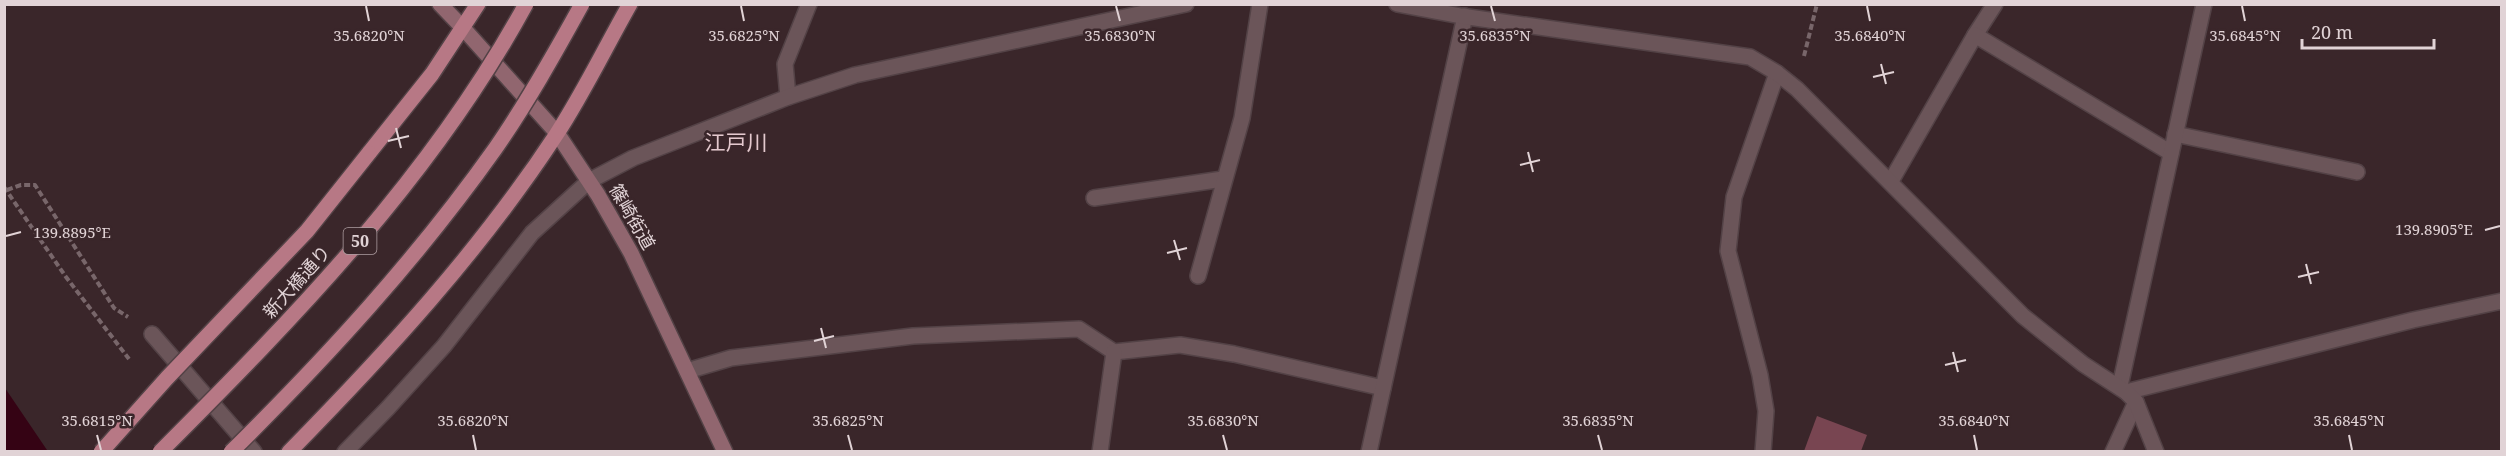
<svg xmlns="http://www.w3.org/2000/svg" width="2506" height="456" font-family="'Noto Serif','Noto Sans JP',serif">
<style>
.green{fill:#784551}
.water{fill:#350314}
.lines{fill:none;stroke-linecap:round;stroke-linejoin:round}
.service-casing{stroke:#534246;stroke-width:18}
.minor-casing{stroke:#534246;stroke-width:18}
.tertiary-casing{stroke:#534246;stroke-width:18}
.secondary-casing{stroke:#534246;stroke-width:18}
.primary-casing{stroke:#534246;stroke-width:18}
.path{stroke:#78666a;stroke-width:4;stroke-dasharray:6 3;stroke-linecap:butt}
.service{stroke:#6b5559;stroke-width:15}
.minor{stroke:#6b5559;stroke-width:15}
.tertiary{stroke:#6b5559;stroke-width:15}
.secondary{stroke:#91666f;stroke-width:15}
.primary{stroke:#b77885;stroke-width:15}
.primary-bridge-casing{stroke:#534246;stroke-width:18;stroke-linecap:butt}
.primary-bridge{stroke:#b77885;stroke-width:15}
.ticks{fill:none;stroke:#e1d3d6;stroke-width:2}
.labels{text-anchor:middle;stroke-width:5;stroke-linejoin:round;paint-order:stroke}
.shield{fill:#3a262a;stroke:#af9fa2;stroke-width:1.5}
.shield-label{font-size:16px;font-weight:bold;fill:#e1d3d6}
.street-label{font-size:18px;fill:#e1d3d6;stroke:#3a262a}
.quarter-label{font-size:21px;fill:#e4c9ce;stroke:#3a262a}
.ticks-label{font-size:15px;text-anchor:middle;fill:#e1d3d6;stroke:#3a262a;stroke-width:5;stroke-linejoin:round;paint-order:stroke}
</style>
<rect width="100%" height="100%" fill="#3a262a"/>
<!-- green -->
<polygon class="green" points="1817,416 1867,435 1861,451 1804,451"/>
<!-- water -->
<polygon class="water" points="5,388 47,450 48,451 5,451"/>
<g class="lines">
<defs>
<g id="service">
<polyline points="2175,134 2357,172"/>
<polyline points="1094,198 1223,179"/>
</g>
<g id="minor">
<polyline points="1975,35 1995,4"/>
<polyline points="788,97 785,64 809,4"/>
<polyline points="1891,181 1975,35 2171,153"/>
<polyline points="1198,276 1242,118 1260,4"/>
<polyline points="152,334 254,452"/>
<polyline points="687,371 731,358 913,336 1079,329 1114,352 1180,345 1234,354 1383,388"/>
<polyline points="2120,386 2204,4"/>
<polyline points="2126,392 2413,320 2502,301"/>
<polyline points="345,452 388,408 444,346 532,233 589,181"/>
<polyline points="1100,452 1114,352"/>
<polyline points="1369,452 1465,16"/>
<polyline points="1763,452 1766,411 1760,375 1728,251 1734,197 1777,73"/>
<polyline points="2113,452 2136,402"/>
</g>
<g id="tertiary">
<polyline points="1397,4 1461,16 1750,57 1777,73 1797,89 2023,316 2083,364 2126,392 2136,402 2156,452"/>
<polyline points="589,181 633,158 788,97 855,75 1186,4"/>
</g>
<polyline id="secondary" points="440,4 463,28 557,133 598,195 631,253 725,452"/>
<g id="primary">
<polyline points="369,153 432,74 478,4"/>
<path d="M289 452C386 353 480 251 556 135 583 94 605 48 630 4"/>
</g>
</defs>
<!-- service casing -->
<use href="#service" class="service-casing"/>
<!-- minor casing -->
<use href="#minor" class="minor-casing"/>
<!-- tertiary casing -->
<use href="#tertiary" class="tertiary-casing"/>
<!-- secondary casing -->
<use href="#secondary" class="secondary-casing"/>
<!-- primary casing -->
<use href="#primary" class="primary-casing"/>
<!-- path -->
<g class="path">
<polyline points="1804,56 1817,4"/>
<polyline points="4,187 66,277 129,359"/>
<polyline points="7,190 21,185 35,185 114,308 128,317"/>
</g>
<!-- service -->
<use href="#service" class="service"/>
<!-- minor -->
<use href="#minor" class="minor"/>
<!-- tertiary -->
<use href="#tertiary" class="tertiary"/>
<!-- secondary -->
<use href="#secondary" class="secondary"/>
<!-- primary -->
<use href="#primary" class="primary"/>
<defs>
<g id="primary-bridge">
<polyline points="101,452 167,378 307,231 369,153"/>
<path d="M160 452C297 315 433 175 526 4"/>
<path d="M231 452C327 357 417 259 495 149 527 103 555 53 582 4"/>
</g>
</defs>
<!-- primary-bridge casing -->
<use href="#primary-bridge" class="primary-bridge-casing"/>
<!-- primary-bridge -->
<use href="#primary-bridge" class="primary-bridge"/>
</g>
<!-- ticks -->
<path class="ticks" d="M366 6 369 21M741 6 744 21M1116 6 1120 21M1491 6 1495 21M1867 6 1870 21M2242 6 2245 21M1881 64 1886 84M1873 77 1894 72M396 128 401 148M388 141 409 136M1528 152 1533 172M1520 165 1540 160M2485 230 2500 226M6 236 21 232M1174 240 1180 260M1167 253 1187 248M2306 264 2311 284M2298 277 2319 272M821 328 826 348M814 341 834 336M1953 352 1958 372M1945 365 1966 360M97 435 101 450M473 435 476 450M848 435 852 450M1223 435 1227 450M1598 435 1602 450M1974 435 1977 450M2349 435 2352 450"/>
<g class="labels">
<!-- shield labels -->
<rect class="shield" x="343.5" y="228" width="33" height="26" rx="4.5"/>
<g class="shield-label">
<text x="360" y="247">50</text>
</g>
<!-- street labels -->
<g class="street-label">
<text transform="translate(632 217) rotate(60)" y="6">篠崎街道</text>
<text transform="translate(297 282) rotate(-48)" y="6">新大橋通り</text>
</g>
<!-- quarter labels -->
<g class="quarter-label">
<text x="736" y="150">江戸川</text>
</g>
</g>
<g class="ticks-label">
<text x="1495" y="41">35.6835°N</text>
<text x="2245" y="41">35.6845°N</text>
<text x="369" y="41">35.6820°N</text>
<text x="744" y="41">35.6825°N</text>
<text x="1120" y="41">35.6830°N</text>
<text x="1870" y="41">35.6840°N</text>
<text x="2434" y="235">139.8905°E</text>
<text x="72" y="238">139.8895°E</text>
<text x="97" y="426">35.6815°N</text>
<text x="473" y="426">35.6820°N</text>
<text x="848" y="426">35.6825°N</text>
<text x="1223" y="426">35.6830°N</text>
<text x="1598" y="426">35.6835°N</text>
<text x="1974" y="426">35.6840°N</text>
<text x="2349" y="426">35.6845°N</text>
</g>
<!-- border -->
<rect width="2506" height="456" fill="none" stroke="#e1d3d6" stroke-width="12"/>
<!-- scale -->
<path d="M2302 39v9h132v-9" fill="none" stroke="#e1d3d6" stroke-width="3"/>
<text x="2311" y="39" font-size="18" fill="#e1d3d6" stroke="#3a262a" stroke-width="4.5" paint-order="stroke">20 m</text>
</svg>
